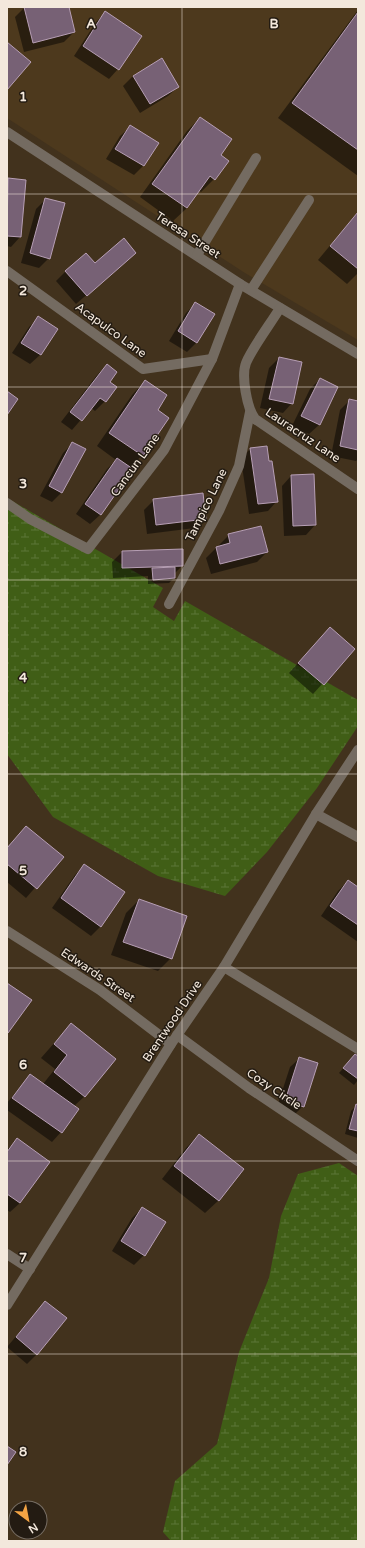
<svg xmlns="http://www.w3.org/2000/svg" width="365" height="1548" font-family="'Varela Round',sans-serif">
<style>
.built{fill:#4d391d}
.wetland{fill:url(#wetland-marsh)}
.shadow{fill:#0007}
.building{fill:#776175;stroke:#b79fb5}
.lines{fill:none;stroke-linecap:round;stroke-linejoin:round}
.minor{stroke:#746b61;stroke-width:10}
.grid{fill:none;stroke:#f3e8dc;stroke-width:1;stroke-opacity:0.55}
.labels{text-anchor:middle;stroke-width:3;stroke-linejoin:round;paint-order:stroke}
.street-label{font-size:12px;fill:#f3e8dc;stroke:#231b12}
.grid-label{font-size:13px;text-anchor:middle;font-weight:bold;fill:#f3e8dc;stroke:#231b12;stroke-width:3;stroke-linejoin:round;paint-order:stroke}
</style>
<defs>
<pattern id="wetland-marsh" width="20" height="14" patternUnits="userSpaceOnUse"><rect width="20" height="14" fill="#405e16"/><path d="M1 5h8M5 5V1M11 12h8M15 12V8" fill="none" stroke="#5c7537"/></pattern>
</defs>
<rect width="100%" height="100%" fill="#42321d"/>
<!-- built -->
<polygon class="built" points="7,7 358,7 358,340 245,273 7,118"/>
<!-- wetland -->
<g class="wetland">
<polygon points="7,498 163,588 153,607 174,621 185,601 358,700 358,726 317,788 267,852 225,896 158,876 53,817 7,754"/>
<polygon points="339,1163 358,1176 358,1541 171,1541 163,1532 175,1481 217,1444 239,1352 269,1278 281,1216 298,1174"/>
</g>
<!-- shadow -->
<g class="shadow">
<polygon points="25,7 68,7 74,32 64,42 24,52 15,17"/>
<polygon points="358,10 358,176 278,118"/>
<polygon points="105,13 118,69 109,79 74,56 96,22"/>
<polygon points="161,60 178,87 168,96 140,113 123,86 133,76"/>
<polygon points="200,118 219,155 214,179 201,192 198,190 187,208 173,221 140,197 187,131"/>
<polygon points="130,127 157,143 143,166 134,175 106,159 120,136"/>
<polygon points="9,179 20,237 11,247 7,246 7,181"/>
<polygon points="46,199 49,258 39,268 21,263 36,209"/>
<polygon points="358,212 358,273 347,284 318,260"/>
<polygon points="135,253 76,304 56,281 66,271"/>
<polygon points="196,303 197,342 187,352 169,341 186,313"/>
<polygon points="39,318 56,329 40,355 30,364 12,353 29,327"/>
<polygon points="279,358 292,403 283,413 260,408 269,368"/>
<polygon points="107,365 108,382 105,401 95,411 91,408 72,430 61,422 97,375"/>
<polygon points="320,379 337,387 319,425 309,434 292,426 310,389"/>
<polygon points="145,381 156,410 142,455 130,468 132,470 100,515 90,524 76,514 107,469 116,460 97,446 132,395"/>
<polygon points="350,400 358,402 358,459 356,461 331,456 340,410"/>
<polygon points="72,444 62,492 52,502 40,496 63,453"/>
<polygon points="250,449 277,501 268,511 249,514 241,459"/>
<polygon points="291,476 315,525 306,535 284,536 282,486"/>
<polygon points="154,500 205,518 195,528 147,534 144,510"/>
<polygon points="229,535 267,552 257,562 211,574 206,558 216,548 220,547 219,545"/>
<polygon points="122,552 182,566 174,574 174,578 169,583 148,584 148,576 113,578 112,562"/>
<polygon points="330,628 354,649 313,694 289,673"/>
<polygon points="26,827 62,857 26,898 7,882 7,848"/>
<polygon points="84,866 101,926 91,936 52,908 75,875"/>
<polygon points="348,881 358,888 358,942 321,916 338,891"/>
<polygon points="139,900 171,958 158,971 111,955 126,913"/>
<polygon points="71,1024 85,1096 74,1106 61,1132 52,1142 7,1110 7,1103 30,1075 43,1084 55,1069 41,1058"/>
<polygon points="355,1055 358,1057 358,1080 354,1085 339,1073"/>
<polygon points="300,1058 303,1106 293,1116 276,1110 290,1067"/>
<polygon points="356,1106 358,1106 358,1138 345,1134 351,1111"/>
<polygon points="199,1135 219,1200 205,1213 162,1179 186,1148"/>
<polygon points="17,1140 20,1203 10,1212 7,1210 7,1150"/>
<polygon points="142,1208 144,1255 134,1265 112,1251 132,1218"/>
<polygon points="45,1302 37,1354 27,1364 7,1347"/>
</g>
<!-- building -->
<g class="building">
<polygon points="24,7 69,7 75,32 33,43"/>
<polygon points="105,11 142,36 119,70 83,46"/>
<polygon points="358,12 358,150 292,103"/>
<polygon points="7,42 31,62 7,90"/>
<polygon points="162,58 179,87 150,104 133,76"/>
<polygon points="200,117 232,139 221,155 229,161 215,180 210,176 187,208 152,184"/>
<polygon points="130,125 159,143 144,166 115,149"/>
<polygon points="8,178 26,180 21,237 7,236"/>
<polygon points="45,198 65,203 50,259 30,253"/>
<polygon points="358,212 358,269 330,246"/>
<polygon points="124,238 136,253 87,296 65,271 86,253 95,263"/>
<polygon points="195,302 215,314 197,343 178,331"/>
<polygon points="38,316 58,329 41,355 21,343"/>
<polygon points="279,357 302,362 293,404 269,399"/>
<polygon points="107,364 117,372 110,382 117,387 106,402 100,398 82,421 70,412"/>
<polygon points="320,378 338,387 320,425 301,416"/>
<polygon points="145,380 167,395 158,410 169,418 143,456 109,433"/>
<polygon points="7,391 18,399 7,415"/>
<polygon points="349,399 358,401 358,450 340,446"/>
<polygon points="72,442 86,449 62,493 49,486"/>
<polygon points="267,446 269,461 272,461 278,502 258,504 250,448"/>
<polygon points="117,458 133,469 101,515 85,504"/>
<polygon points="314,474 316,525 293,526 291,475"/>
<polygon points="203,493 206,519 156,525 153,499"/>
<polygon points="261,526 268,552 220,564 216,547 230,543 228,534"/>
<polygon points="183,549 183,566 122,568 122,551"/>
<polygon points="175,567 175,578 153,580 152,568"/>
<polygon points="330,627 355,649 324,685 298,663"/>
<polygon points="26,826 64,857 37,889 7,864 7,848"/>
<polygon points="84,864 125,892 101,927 61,898"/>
<polygon points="348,880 358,887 358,925 330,906"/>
<polygon points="139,899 187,916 172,959 123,942"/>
<polygon points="7,983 32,1000 8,1033 7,1033"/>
<polygon points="71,1023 116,1059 85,1097 54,1072 67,1055 54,1044"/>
<polygon points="355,1054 358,1056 358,1079 343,1068"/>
<polygon points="299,1057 318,1063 304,1107 285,1101"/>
<polygon points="30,1074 79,1109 62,1133 12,1098"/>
<polygon points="356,1104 358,1105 358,1131 349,1129"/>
<polygon points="199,1134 244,1169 219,1201 174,1166"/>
<polygon points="17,1138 50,1162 20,1203 7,1194 7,1152"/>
<polygon points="142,1207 166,1222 145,1256 121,1241"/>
<polygon points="45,1301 67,1318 37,1355 16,1337"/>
<polygon points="7,1446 16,1452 7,1465"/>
</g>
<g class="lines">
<!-- minor -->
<g class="minor">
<polyline points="7,132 240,284 358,354"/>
<polyline points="197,255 256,158"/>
<polyline points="7,271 143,369 212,359"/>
<polyline points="251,290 309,200"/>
<path d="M280 308C271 323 252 348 246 363 241 376 247 408 255 419L358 489"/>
<polyline points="7,503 30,519 88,549 164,450 212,359 240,284"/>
<polyline points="169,604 219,511 239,466 250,412"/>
<polyline points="316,814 358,837"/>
<polyline points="7,931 100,990 171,1044"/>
<polyline points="224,967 358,1049"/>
<polyline points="177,1035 249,1088 358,1161"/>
<polyline points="7,1254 30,1269"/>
<polyline points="7,1305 171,1044 224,967 316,814 358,750"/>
</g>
</g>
<!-- grid -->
<path class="grid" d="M182 7V1541M7 194H358M7 387H358M7 580H358M7 774H358M7 968H358M7 1161H358M7 1354H358"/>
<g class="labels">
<!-- street labels -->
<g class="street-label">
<text transform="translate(188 235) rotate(33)" y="4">Teresa Street</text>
<text transform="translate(111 330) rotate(36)" y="4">Acapulco Lane</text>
<text transform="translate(303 435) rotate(34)" y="4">Lauracruz Lane</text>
<text transform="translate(135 465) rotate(-54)" y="4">Cancun Lane</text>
<text transform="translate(206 505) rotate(-64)" y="4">Tampico Lane</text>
<text transform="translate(98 975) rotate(34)" y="4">Edwards Street</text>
<text transform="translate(172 1021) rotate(-56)" y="4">Brentwood Drive</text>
<text transform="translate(274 1089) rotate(34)" y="4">Cozy Circle</text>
</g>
</g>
<g class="grid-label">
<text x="91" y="28">A</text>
<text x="274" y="28">B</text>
<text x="23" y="101">1</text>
<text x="23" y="295">2</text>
<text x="23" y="488">3</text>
<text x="23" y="682">4</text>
<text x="23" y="875">5</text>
<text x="23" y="1069">6</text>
<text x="23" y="1262">7</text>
<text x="23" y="1456">8</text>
</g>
<!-- border -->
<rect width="365" height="1548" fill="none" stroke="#f3e8dc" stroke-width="16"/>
<!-- north arrow -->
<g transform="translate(28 1520) rotate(148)"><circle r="19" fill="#231b12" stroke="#766d63"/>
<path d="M0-3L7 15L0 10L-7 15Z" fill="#f4a444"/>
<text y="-6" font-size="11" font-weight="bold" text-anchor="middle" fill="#f3e8dc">N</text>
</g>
</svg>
